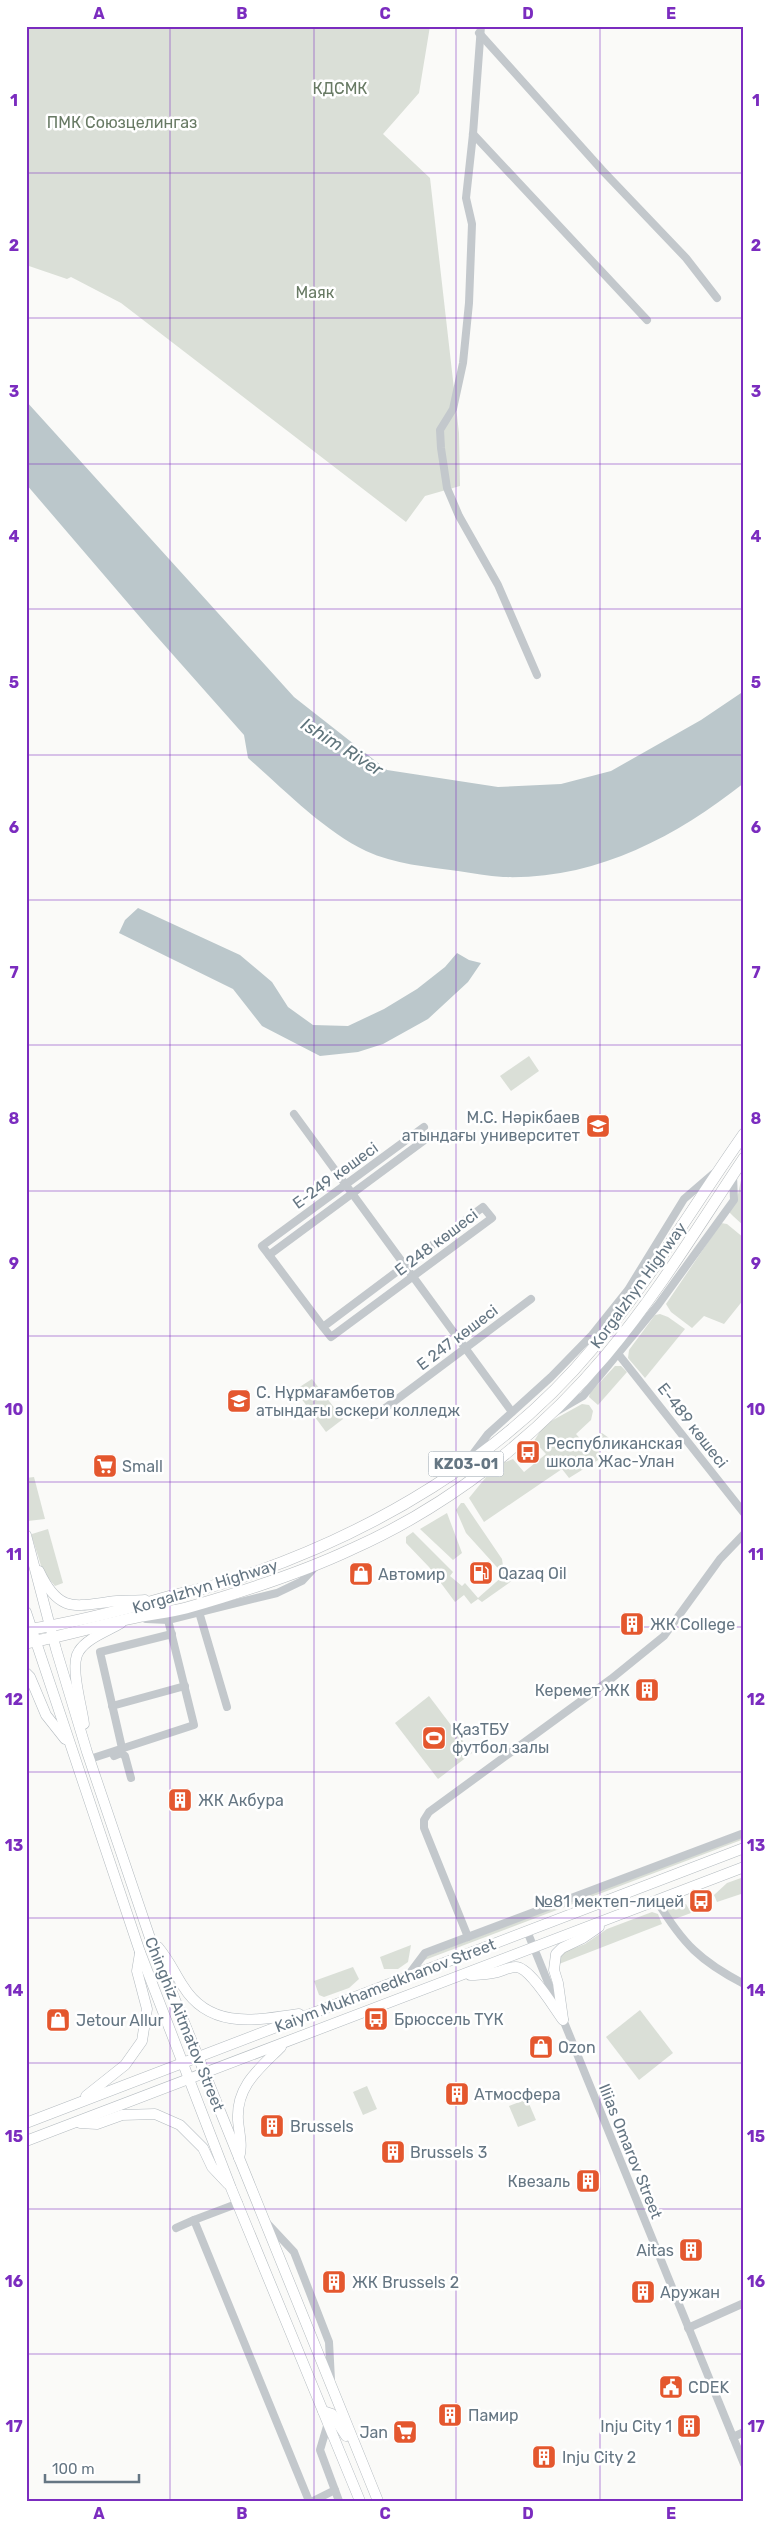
<svg xmlns="http://www.w3.org/2000/svg" width="770" height="2527" font-family="Rubik,sans-serif">
<style>
.green{fill:#dadfd7}
.water{fill:#bbc7cb}
.lines{fill:none;stroke-linecap:round;stroke-linejoin:round}
.secondary-casing{stroke:#b3babf;stroke-width:11}
.primary-casing{stroke:#b5babe;stroke-width:12}
.minor{stroke:#c3c8cc;stroke-width:8}
.secondary{stroke:#fff;stroke-width:10}
.primary{stroke:#fff;stroke-width:11}
.grid{fill:none;stroke:#7b2cbf;stroke-width:1;stroke-opacity:0.55}
.labels{text-anchor:middle;stroke-width:5;stroke-linejoin:round;paint-order:stroke}
.shield{fill:#fff;stroke:#939fa8;stroke-width:1}
.shield-label{font-size:15px;font-weight:bold;fill:#657683}
.park-label{font-size:16px;fill:#687a64;stroke:#fff}
.poi-label{font-size:16px;fill:#657683;stroke:#fff;text-anchor:start}
.street-label{font-size:16px;fill:#657683;stroke:#fff}
.water-label{font-size:18px;font-style:italic;fill:#60757c;stroke:#fff}
.neatline{fill:none;stroke:#7b2cbf;stroke-width:2}
.grid-label{font-size:16px;text-anchor:middle;font-weight:bold;fill:#7b2cbf}
</style>
<rect width="100%" height="100%" fill="#fafaf8"/>
<!-- green -->
<g class="green">
<polygon points="26,26 430,26 419,93 383,134 430,178 459,433 460,486 425,496 406,522 121,303 71,277 67,279 26,265"/>
<polygon points="529,1056 539,1071 511,1091 500,1076"/>
<polygon points="744,1166 744,1226 733,1216 740,1206 733,1216 729,1212 737,1199"/>
<polygon points="721,1223 727,1224 744,1238 744,1299 724,1324 704,1316 692,1328 671,1312 666,1304"/>
<polygon points="660,1314 668,1317 685,1329 645,1378 628,1358 629,1350 655,1315"/>
<polygon points="615,1366 621,1366 627,1372 598,1405 589,1397 590,1393"/>
<polygon points="312,1379 343,1419 326,1432 295,1390"/>
<polygon points="582,1404 589,1405 593,1411 591,1420 576,1434 584,1443 602,1433 609,1438 596,1448 603,1457 569,1478 562,1469 484,1522 469,1498 495,1466 513,1459 524,1472 546,1454 534,1441 544,1425"/>
<polygon points="34,1477 45,1519 28,1521 26,1478"/>
<polygon points="461,1503 464,1503 502,1559 503,1566 513,1580 482,1602 478,1599 471,1604 464,1595 455,1602 429,1567 406,1543 406,1537 413,1532 453,1572 450,1576 462,1586 465,1583 478,1598 504,1575 466,1533 456,1510"/>
<polygon points="447,1513 462,1553 453,1560 420,1529"/>
<polygon points="48,1529 63,1583 55,1586 43,1572 32,1537 32,1534"/>
<polygon points="429,1696 472,1753 438,1779 395,1723"/>
<polygon points="744,1835 744,1839 422,1961 425,1957"/>
<polygon points="741,1878 744,1879 744,1893 717,1902 714,1895 727,1883"/>
<polygon points="674,1903 686,1904 691,1913 672,1920 667,1910"/>
<polygon points="652,1912 658,1914 662,1924 559,1964 557,1960 564,1952 585,1944 607,1929"/>
<polygon points="411,1945 408,1962 398,1969 384,1969 380,1957"/>
<polygon points="353,1967 359,1979 349,1988 324,1997 319,1995 314,1981"/>
<polygon points="640,2010 673,2053 639,2080 606,2037"/>
<polygon points="367,2086 377,2109 363,2115 353,2092"/>
<polygon points="527,2099 536,2120 518,2127 509,2106"/>
</g>
<!-- water -->
<g class="water">
<path d="M26 401 294 697 387 770 498 787 561 784 611 771 701 720 744 691V783C674 838 595 880 503 877 488 876 473 873 458 871 428 867 394 864 366 851 325 832 282 788 248 758L244 735 151 630 26 484Z"/>
<polygon points="138,908 240,955 272,982 288,1007 313,1025 348,1026 384,1009 417,989 445,967 457,953 469,960 481,963 468,982 428,1019 383,1044 358,1052 320,1056 262,1026 233,989 119,933 125,920"/>
</g>
<g class="lines">
<defs>
<g id="secondary">
<polyline points="26,1535 56,1649 87,1752 150,1938 378,2501"/>
<path d="M39 1571C60 1616 77 1605 117 1601 126 1600 136 1601 145 1600"/>
<polyline points="26,1612 140,1952 231,2188 360,2501"/>
<polyline points="26,1673 30,1677 46,1715 65,1739"/>
<path d="M84 1724C82 1706 69 1665 79 1651 87 1638 108 1631 121 1623"/>
<path d="M158 1947C169 1960 174 1972 183 1986 210 2030 256 2020 299 2014"/>
<path d="M470 1975C478 1975 486 1974 493 1973 501 1972 508 1967 516 1967 530 1967 554 2008 563 2020"/>
<polyline points="563,2019 558,1983 554,1970 556,1954 562,1948 583,1938 599,1927"/>
<polyline points="86,2096 125,2065 142,2041 147,2009 137,1971 140,1953"/>
<polyline points="26,2123 744,1848"/>
<polyline points="80,2123 97,2124 122,2115 155,2114 180,2125 203,2148 212,2167 228,2184"/>
<polyline points="26,2141 744,1867"/>
<path d="M239 2158C243 2146 239 2133 238 2120 236 2086 259 2069 281 2047"/>
<polyline points="323,2411 332,2414 346,2436"/>
</g>
<g id="primary">
<path d="M26 1630C73 1623 119 1611 164 1598 189 1591 215 1587 239 1578 373 1533 503 1457 594 1347 650 1280 694 1205 744 1134"/>
<path d="M26 1643C60 1637 94 1627 128 1619 147 1614 167 1613 186 1608 242 1592 299 1574 352 1549 449 1506 538 1436 606 1355 658 1293 699 1225 744 1158"/>
</g>
</defs>
<!-- secondary casing -->
<use href="#secondary" class="secondary-casing"/>
<!-- primary casing -->
<use href="#primary" class="primary-casing"/>
<!-- minor -->
<g class="minor">
<polyline points="481,26 473,134 466,198 472,224 469,303 463,363 453,409 440,430 441,448 447,488 459,516 498,585 537,675"/>
<polyline points="479,33 602,170 686,258 717,298"/>
<polyline points="473,134 647,320"/>
<polyline points="294,1114 512,1412"/>
<polyline points="269,1255 430,1136"/>
<polyline points="323,1327 483,1207 492,1218 331,1337 323,1327 269,1255 262,1246 424,1127"/>
<polyline points="619,1355 744,1513"/>
<polyline points="557,1411 583,1396 658,1305 734,1200 733,1175"/>
<polyline points="376,1415 531,1299"/>
<polyline points="470,1458 488,1434 551,1377 592,1335 628,1290 684,1199 713,1174"/>
<polyline points="199,1612 227,1707"/>
<polyline points="146,1619 168,1620 277,1593 302,1581 315,1567"/>
<polyline points="112,1706 185,1686"/>
<polyline points="122,1748 100,1652 172,1634"/>
<polyline points="114,1756 121,1753 125,1756 131,1778"/>
<polyline points="90,1759 194,1725 168,1620"/>
<path d="M657 1901C683 1944 700 1961 744 1984"/>
<polyline points="527,1931 744,2464"/>
<polyline points="468,1937 424,1828 424,1820 429,1812 611,1679 664,1636 720,1559 744,1534"/>
<polyline points="407,1977 425,1953 744,1833"/>
<polyline points="239,2203 194,2220 309,2501"/>
<polyline points="266,2222 294,2252 329,2342 331,2380"/>
<polyline points="176,2228 194,2220"/>
<polyline points="688,2328 744,2303"/>
<polyline points="328,2423 320,2450 339,2501"/>
<polyline points="733,2437 744,2432"/>
<polyline points="313,2501 335,2490"/>
</g>
<!-- secondary -->
<use href="#secondary" class="secondary"/>
<!-- primary -->
<use href="#primary" class="primary"/>
</g>
<!-- grid -->
<path class="grid" d="M170 26V2501M314 26V2501M456 26V2501M600 26V2501M26 173H744M26 318H744M26 464H744M26 609H744M26 755H744M26 900H744M26 1045H744M26 1191H744M26 1336H744M26 1482H744M26 1627H744M26 1772H744M26 1918H744M26 2063H744M26 2209H744M26 2354H744"/>
<!-- icons -->
<defs>
<symbol id="university-square" viewBox="-11 -11 22 22"><rect x="-9" y="-9" width="18" height="18" rx="4" fill="#e4572e" stroke="#fff"/><path d="M0-5L7-2L0 1L-7-2ZM-4 1L0 2.5L4 1V4Q0 6-4 4Z" fill="#fff"/></symbol>
<symbol id="bus-square" viewBox="-11 -11 22 22"><rect x="-9" y="-9" width="18" height="18" rx="4" fill="#e4572e" stroke="#fff"/><path d="M-5-6H5V4H4V6H2V4H-2V6H-4V4H-5ZM-3.5-4V0h7V-4ZM-3.5 1.2v1.5H-2V1.2ZM2 1.2v1.5H3.5V1.2Z" fill="#fff"/></symbol>
<symbol id="supermarket-square" viewBox="-11 -11 22 22"><rect x="-9" y="-9" width="18" height="18" rx="4" fill="#e4572e" stroke="#fff"/><path d="M-6-5.5h2.5l.6 2H6L4.5 2H-2.5L-4.4-4H-6ZM-1.5 3.2a1.3 1.3 0 1 0 .1 0ZM3 3.2a1.3 1.3 0 1 0 .1 0Z" fill="#fff"/></symbol>
<symbol id="fuel-square" viewBox="-11 -11 22 22"><rect x="-9" y="-9" width="18" height="18" rx="4" fill="#e4572e" stroke="#fff"/><path d="M-5.5-6h7V0h2V4h1.3V-2.5L3-4.5l.8-.8L6-3V5H2.5V1h-1V6h-7ZM-4.2-4.7v3.2H.2V-4.7Z" fill="#fff"/></symbol>
<symbol id="shop-square" viewBox="-11 -11 22 22"><rect x="-9" y="-9" width="18" height="18" rx="4" fill="#e4572e" stroke="#fff"/><path d="M-5-2.5h2.3a2.7 3.5 0 0 1 5.4 0H5L5.5 6h-11ZM-1.5-2.5h3a1.5 2.3 0 0 0-3 0Z" fill="#fff"/></symbol>
<symbol id="building-square" viewBox="-11 -11 22 22"><rect x="-9" y="-9" width="18" height="18" rx="4" fill="#e4572e" stroke="#fff"/><path d="M-4-6H4V6H1V3H-1V6H-4ZM-2.5-4.3h1.7v1.8h-1.7ZM.8-4.3h1.7v1.8H.8ZM-2.5-1h1.7V.8h-1.7ZM.8-1h1.7V.8H.8Z" fill="#fff"/></symbol>
<symbol id="stadium-square" viewBox="-11 -11 22 22"><rect x="-9" y="-9" width="18" height="18" rx="4" fill="#e4572e" stroke="#fff"/><path d="M0-5a6.5 5 0 1 0 0 10a6.5 5 0 1 0 0-10ZM-3.5-1.8h7v3.6h-7Z" fill="#fff"/></symbol>
<symbol id="civic-square" viewBox="-11 -11 22 22"><rect x="-9" y="-9" width="18" height="18" rx="4" fill="#e4572e" stroke="#fff"/><path d="M-.6-6.5H3V-4.5H.6V-3L4-1V1h2V6H-6V1h2V-1L-.6-3ZM-1.2 2.5V6h2.4V2.5Z" fill="#fff"/></symbol>
</defs>
<g fill-rule="evenodd">
<use href="#university-square" x="584" y="1112" width="28" height="28"/>
<use href="#university-square" x="225" y="1387" width="28" height="28"/>
<use href="#bus-square" x="514" y="1438" width="28" height="28"/>
<use href="#supermarket-square" x="91" y="1452" width="28" height="28"/>
<use href="#fuel-square" x="467" y="1559" width="28" height="28"/>
<use href="#shop-square" x="347" y="1560" width="28" height="28"/>
<use href="#building-square" x="618" y="1610" width="28" height="28"/>
<use href="#building-square" x="633" y="1676" width="28" height="28"/>
<use href="#stadium-square" x="420" y="1724" width="28" height="28"/>
<use href="#building-square" x="166" y="1786" width="28" height="28"/>
<use href="#bus-square" x="687" y="1887" width="28" height="28"/>
<use href="#bus-square" x="362" y="2005" width="28" height="28"/>
<use href="#shop-square" x="44" y="2006" width="28" height="28"/>
<use href="#shop-square" x="527" y="2033" width="28" height="28"/>
<use href="#building-square" x="443" y="2080" width="28" height="28"/>
<use href="#building-square" x="258" y="2112" width="28" height="28"/>
<use href="#building-square" x="379" y="2138" width="28" height="28"/>
<use href="#building-square" x="574" y="2167" width="28" height="28"/>
<use href="#building-square" x="677" y="2236" width="28" height="28"/>
<use href="#building-square" x="320" y="2268" width="28" height="28"/>
<use href="#building-square" x="629" y="2278" width="28" height="28"/>
<use href="#civic-square" x="657" y="2373" width="28" height="28"/>
<use href="#building-square" x="436" y="2401" width="28" height="28"/>
<use href="#building-square" x="675" y="2412" width="28" height="28"/>
<use href="#supermarket-square" x="391" y="2418" width="28" height="28"/>
<use href="#building-square" x="530" y="2443" width="28" height="28"/>
</g>
<g class="labels">
<!-- shield labels -->
<rect class="shield" x="428.5" y="1451.5" width="75" height="25" rx="4"/>
<g class="shield-label">
<text x="466" y="1469">KZ03-01</text>
</g>
<!-- park labels -->
<g class="park-label">
<text x="340" y="94">КДСМК</text>
<text x="122" y="128">ПМК Союзцелингаз</text>
<text x="315" y="298">Маяк</text>
</g>
<!-- poi labels -->
<g class="poi-label">
<text x="580" y="1123" text-anchor="end">М.С. Нәрікбаев<tspan x="580" dy="18">атындағы университет</tspan></text>
<text x="256" y="1398">С. Нұрмағамбетов<tspan x="256" dy="18">атындағы әскери колледж</tspan></text>
<text x="546" y="1449">Республиканская<tspan x="546" dy="18">школа Жас-Улан</tspan></text>
<text x="122" y="1472">Small</text>
<text x="498" y="1579">Qazaq Oil</text>
<text x="378" y="1580">Автомир</text>
<text x="650" y="1630">ЖК College</text>
<text x="630" y="1696" text-anchor="end">Керемет ЖК</text>
<text x="452" y="1735">ҚазТБУ<tspan x="452" dy="18">футбол залы</tspan></text>
<text x="198" y="1806">ЖК Акбура</text>
<text x="684" y="1907" text-anchor="end">№81 мектеп-лицей</text>
<text x="394" y="2025">Брюссель ТҮК</text>
<text x="76" y="2026">Jetour Allur</text>
<text x="558" y="2053">Ozon</text>
<text x="474" y="2100">Атмосфера</text>
<text x="290" y="2132">Brussels</text>
<text x="410" y="2158">Brussels 3</text>
<text x="570" y="2187" text-anchor="end">Квезаль</text>
<text x="674" y="2256" text-anchor="end">Aitas</text>
<text x="352" y="2288">ЖК Brussels 2</text>
<text x="660" y="2298">Аружан</text>
<text x="688" y="2393">CDEK</text>
<text x="468" y="2421">Памир</text>
<text x="672" y="2432" text-anchor="end">Inju City 1</text>
<text x="388" y="2438" text-anchor="end">Jan</text>
<text x="562" y="2463">Inju City 2</text>
</g>
<!-- street labels -->
<g class="street-label">
<text transform="translate(335 1175) rotate(-36)" y="6">Е-249 көшесі</text>
<text transform="translate(436 1242) rotate(-37)" y="6">Е 248 көшесі</text>
<text transform="translate(638 1285) rotate(-54)" y="6">Korgalzhyn Highway</text>
<text transform="translate(457 1337) rotate(-37)" y="6">Е 247 көшесі</text>
<text transform="translate(693 1425) rotate(52)" y="6">Е-489 көшесі</text>
<text transform="translate(205 1586) rotate(-17)" y="6">Korgalzhyn Highway</text>
<text transform="translate(385 1985) rotate(-21)" y="6">Kaiym Mukhamedkhanov Street</text>
<text transform="translate(185 2024) rotate(68)" y="6">Chinghiz Aitmatov Street</text>
<text transform="translate(631 2151) rotate(68)" y="6">Iliias Omarov Street</text>
</g>
<!-- water labels -->
<g class="water-label">
<text transform="translate(342 747) rotate(32)" y="6">Ishim River</text>
</g>
</g>
<!-- border -->
<rect width="770" height="2527" fill="none" stroke="#ffffff" stroke-width="55"/>
<!-- scale -->
<path d="M45 2474v8h94v-8" fill="none" stroke="#657683" stroke-width="2.5"/>
<text x="52" y="2474" font-size="15" fill="#657683" stroke="#ffffff" stroke-width="4" paint-order="stroke">100 m</text>
<rect x="28" y="28" width="714" height="2472" class="neatline"/>
<g class="grid-label">
<text x="99" y="19">A</text>
<text x="242" y="19">B</text>
<text x="385" y="19">C</text>
<text x="528" y="19">D</text>
<text x="671" y="19">E</text>
<text x="14" y="106">1</text>
<text x="756" y="106">1</text>
<text x="14" y="251">2</text>
<text x="756" y="251">2</text>
<text x="14" y="397">3</text>
<text x="756" y="397">3</text>
<text x="14" y="542">4</text>
<text x="756" y="542">4</text>
<text x="14" y="688">5</text>
<text x="756" y="688">5</text>
<text x="14" y="833">6</text>
<text x="756" y="833">6</text>
<text x="14" y="978">7</text>
<text x="756" y="978">7</text>
<text x="14" y="1124">8</text>
<text x="756" y="1124">8</text>
<text x="14" y="1269">9</text>
<text x="756" y="1269">9</text>
<text x="14" y="1415">10</text>
<text x="756" y="1415">10</text>
<text x="14" y="1560">11</text>
<text x="756" y="1560">11</text>
<text x="14" y="1705">12</text>
<text x="756" y="1705">12</text>
<text x="14" y="1851">13</text>
<text x="756" y="1851">13</text>
<text x="14" y="1996">14</text>
<text x="756" y="1996">14</text>
<text x="14" y="2142">15</text>
<text x="756" y="2142">15</text>
<text x="14" y="2287">16</text>
<text x="756" y="2287">16</text>
<text x="14" y="2432">17</text>
<text x="756" y="2432">17</text>
<text x="99" y="2519">A</text>
<text x="242" y="2519">B</text>
<text x="385" y="2519">C</text>
<text x="528" y="2519">D</text>
<text x="671" y="2519">E</text>
</g>
</svg>
